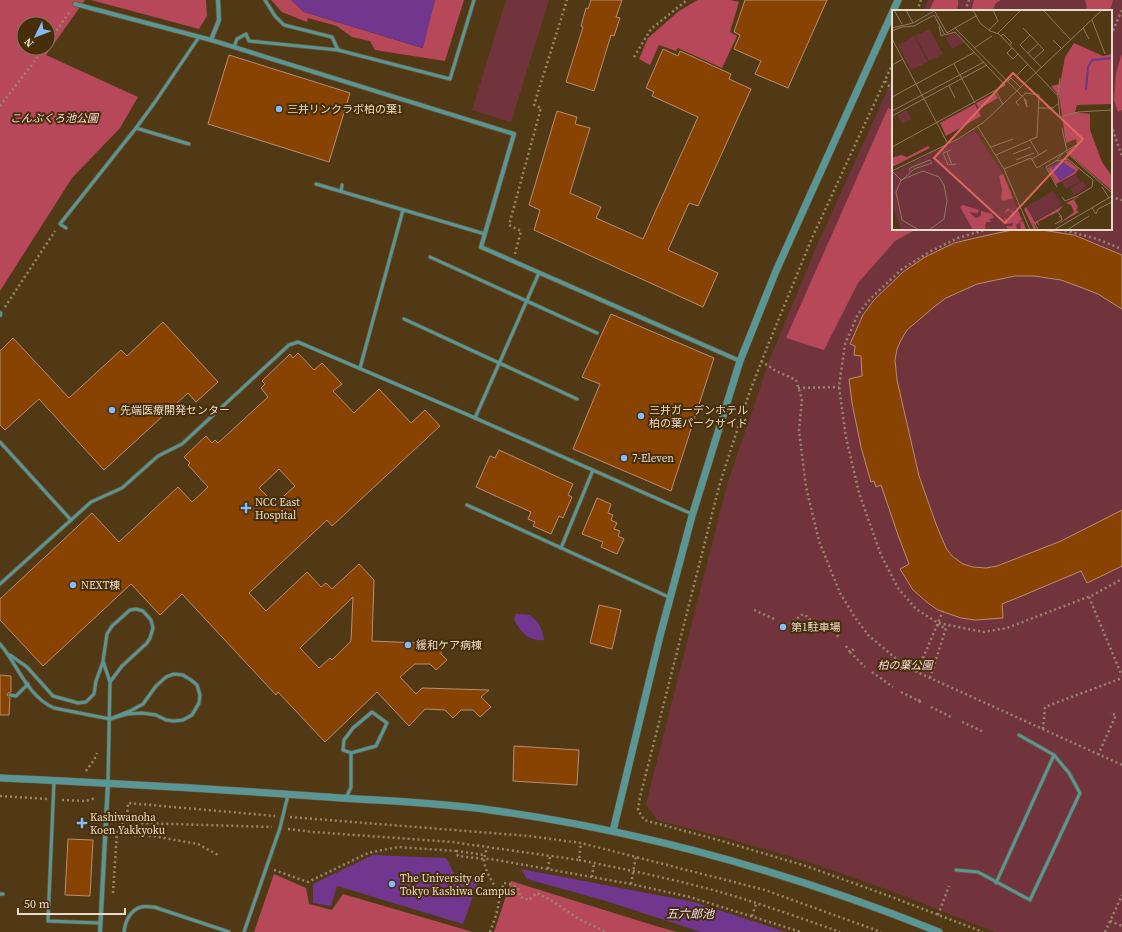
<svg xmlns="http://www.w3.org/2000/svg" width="1122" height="932" font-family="'Source Serif 4','Noto Sans JP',serif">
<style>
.green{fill:#71343c}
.forest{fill:#b7485a;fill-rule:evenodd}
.water{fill:#71368d}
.building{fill:#884201;stroke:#b68e75;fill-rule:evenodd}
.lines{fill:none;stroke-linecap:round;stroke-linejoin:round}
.service-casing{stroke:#6d5636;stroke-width:4.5}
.minor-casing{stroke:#6d5636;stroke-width:5.5}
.tertiary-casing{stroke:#6d5636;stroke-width:8}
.path{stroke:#9a866b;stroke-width:2.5;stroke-dasharray:2 3;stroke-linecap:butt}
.service{stroke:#589795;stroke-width:3}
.minor{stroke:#589795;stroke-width:4}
.tertiary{stroke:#589795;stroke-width:7}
.poi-dot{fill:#85bbfb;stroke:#462e0a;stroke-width:1.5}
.labels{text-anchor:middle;stroke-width:4;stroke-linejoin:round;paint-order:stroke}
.poi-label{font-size:11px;fill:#eadbc8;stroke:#462e0a;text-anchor:start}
.park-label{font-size:11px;font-style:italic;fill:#fadadd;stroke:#462e0a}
.water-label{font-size:12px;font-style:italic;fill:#ebddf4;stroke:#462e0a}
.inset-river{fill:none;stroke:#71368d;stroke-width:2}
.inset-road{fill:none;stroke:#8e7a5d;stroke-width:1}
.view{fill:#dd6760;fill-opacity:0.15;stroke:#dd6760;stroke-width:2}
.inset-edge{fill:none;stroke:#eadbc8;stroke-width:2}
</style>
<rect width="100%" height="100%" fill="#513916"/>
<!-- green -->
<g class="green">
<polygon points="506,0 549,0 511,122 472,110"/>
<polygon points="928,0 1122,0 1122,932 995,932 891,891 809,862 716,835 657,820 646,804 727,485 769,361 818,243 893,78 893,229 1111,229 1111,11 923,11"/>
</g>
<!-- forest -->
<g class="forest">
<path d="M0 0H85L46 55 138 97 120 128 72 178 0 291ZM24 24H48V48H24Z"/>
<polygon points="91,0 206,0 207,16 199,29"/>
<polygon points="271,0 291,0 304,12 422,48 435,0 464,0 445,61 375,50 370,41 352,37 337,26 308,18 307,22 282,12"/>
<polygon points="698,0 730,0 739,2 730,32 737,36 722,68 678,48 676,51 659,45 650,65 639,59 648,38 679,11"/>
<polygon points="934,0 958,0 958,6 956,11 929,11"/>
<polygon points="974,0 1001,0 996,3 992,11 971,11"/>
<polygon points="1085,0 1113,0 1110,11 1085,11 1087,8"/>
<polygon points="1122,53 1122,110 1118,112 1114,100 1116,73"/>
<polygon points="888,108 893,110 893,229 917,229 895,241 858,283 824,350 786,338"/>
<polygon points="274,874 306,888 309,904 332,910 343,894 473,932 254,932"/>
<polygon points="511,881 659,927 677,932 494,932"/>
</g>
<!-- water -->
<g class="water">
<polygon points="291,0 435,0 423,48 304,12"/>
<path d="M516 614C520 614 526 614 529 615 539 620 543 631 544 640 529 642 520 632 514 619Z"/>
<polygon points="373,855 446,858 456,877 481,874 463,924 337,886 331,906 313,903 313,884"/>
<polygon points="521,869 694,902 786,932 701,932 606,901 527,879"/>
</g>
<!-- building -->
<g class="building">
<polygon points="591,0 622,0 616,17 620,18 614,36 611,35 594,91 566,82 583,27 581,26 586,8 588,9"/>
<polygon points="745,0 827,0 788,88 755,74 761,61 734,49 740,35 734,32"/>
<polygon points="663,49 678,56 680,51 731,74 729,79 751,89 698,206 689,203 668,250 718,273 703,307 534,230 540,210 529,205 557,111 577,117 575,124 590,128 570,193 601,207 596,218 643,239 698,117 652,96 654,92 646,88"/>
<polygon points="229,55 350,93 329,162 208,124"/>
<polygon points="1035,229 1074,235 1122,255 1122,309 1098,294 1080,287 1061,280 1034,276 1015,276 977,284 946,298 934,307 907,330 901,340 897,349 895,360 897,380 919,476 936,524 946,548 952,556 963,564 973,567 986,568 997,566 1061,541 1122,510 1122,566 1087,583 1081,571 1017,598 1002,604 1003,618 975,620 961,618 938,610 928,603 913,590 900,569 909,564 898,535 881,485 876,487 874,481 871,482 861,447 852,403 849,379 862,376 861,356 854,355 855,346 850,344 863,315 874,300 903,272 925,257 954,243 984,236 1012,230"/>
<polygon points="611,314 714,358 671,491 573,449 600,384 582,377"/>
<polygon points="163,322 218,382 196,402 188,393 104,470 39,399 5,430 0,425 0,351 13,338 69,398 121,350 127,356"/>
<path d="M298 353 314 370 322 363 342 384 333 391 354 413 379 389 411 423 425 410 440 426 332 526 327 520 249 593 266 611 307 572 321 587 326 583 332 589 359 564 374 580 372 641 442 644 441 654 447 660 436 670 430 664H415L400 677 416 694 422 688 489 690 481 697 491 707 480 717 473 710H461L453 718 445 710 425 709 409 726 377 692 325 742 278 692 276 695 182 594 160 615 131 584 43 666 0 620V599L92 513 119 542 178 487 192 502 208 487 188 465 190 463 184 457 206 436 212 443 215 440 218 443 268 397 261 388 265 384 262 381 290 354 293 358ZM279 469 295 486 275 504 259 488ZM353 597 351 641 332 660 330 658 319 668 300 648Z"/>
<polygon points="499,450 573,484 568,495 572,497 563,518 559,516 551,534 533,526 535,522 528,519 531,512 476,487 490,456 495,458"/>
<polygon points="597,498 611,504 608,513 613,515 611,520 617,523 614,529 620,531 618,536 624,539 617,554 601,547 603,542 582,534"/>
<polygon points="599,605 621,610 612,649 590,643"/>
<polygon points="0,675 11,676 11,692 8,693 7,695 10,698 9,715 0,715"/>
<polygon points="514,746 579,750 577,785 513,781"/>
<polygon points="68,839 93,840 90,896 65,895"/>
</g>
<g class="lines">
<defs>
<g id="service">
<polyline points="234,47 237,39 246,34 249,41 338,50 332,37 284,25 275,16 265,0"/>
<polyline points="338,50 450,79 474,0"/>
<polyline points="136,128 189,144"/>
<polyline points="316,184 485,234"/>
<polyline points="341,191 342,185"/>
<polyline points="66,228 60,224 136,128 155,102 199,37"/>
<polyline points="430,257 597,333"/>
<polyline points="404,319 577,399"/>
<polyline points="360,368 403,210"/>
<polyline points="475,418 539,273"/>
<polyline points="0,442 71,520"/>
<polyline points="467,505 671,598"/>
<polyline points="561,548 593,470"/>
<polyline points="0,584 91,502 122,488 158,456 182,444 289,345 298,342 466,414 692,514"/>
<path d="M0 644C18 665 27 696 54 708L110 719 127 714 142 713 156 715 166 720 174 721 183 720 192 715 199 703 200 695 197 685 191 680 183 675 174 674 166 677 156 686 143 704 130 711 110 719"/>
<polyline points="10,655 27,667 53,696 78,703 86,702 94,694 96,681 103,662"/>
<polyline points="10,695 16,696 28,684"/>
<polygon points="372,712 387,723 376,746 351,753 343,750 344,740 353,728"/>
<polyline points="54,781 48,921 100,923"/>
<polyline points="108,783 110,682 103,661 107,634 112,626 130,610 136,609 143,611 151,620 153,628 150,638 147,643 122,666 110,682"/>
<polyline points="346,798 351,787 351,753"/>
<polyline points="956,870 978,872 1030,900 1080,793 1069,773 1054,755 1019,735"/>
<polyline points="996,883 1054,755"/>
<polyline points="0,894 3,894"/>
<path d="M124 932C125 922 130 910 141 907 144 906 150 907 154 907L229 932"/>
<polyline points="244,932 280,828 288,795"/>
</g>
<g id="minor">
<polyline points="75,4 211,40 514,134 481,247 740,361"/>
<polyline points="211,40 219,20 218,0"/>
<polyline points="0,313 0,315"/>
<polyline points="100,932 108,783"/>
</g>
<g id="tertiary">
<path d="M0 778C109 783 218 789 327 797 381 801 436 802 490 810 643 831 795 874 939 932"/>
<polyline points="613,831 660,636 692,516 740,361 776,271 898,0"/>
</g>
</defs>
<!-- service casing -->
<use href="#service" class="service-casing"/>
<!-- minor casing -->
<use href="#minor" class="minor-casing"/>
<!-- tertiary casing -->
<use href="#tertiary" class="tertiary-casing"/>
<!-- path -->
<g class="path">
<polyline points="917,11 921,0"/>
<polyline points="965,11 969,0"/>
<polyline points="1111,35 1122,10"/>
<polyline points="48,43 70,11"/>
<polyline points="634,57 651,29 687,0"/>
<polyline points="893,63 812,238 764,355 749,394 720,483 640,797 638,810 644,820 715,839 806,866 889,896 983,932"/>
<polyline points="885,81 893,91"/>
<polyline points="0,106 45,48"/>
<polyline points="1111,125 1122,156"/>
<polyline points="1111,197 1122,200"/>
<polyline points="988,229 958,238 931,251 902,269 871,298 858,314 845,344 839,387 846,437 859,493 881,555 898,588 916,609 938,623 983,632 1007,628 1093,595 1122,579"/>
<polyline points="1060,229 1097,239 1122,249"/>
<polyline points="515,254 521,231 509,225 541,108 534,105 567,0"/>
<polyline points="5,307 55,231"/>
<polyline points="761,361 776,371 796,380 802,399 799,430 806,487 819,541 840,593 854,616 869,636 899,661 917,672 1122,765"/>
<polyline points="798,388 839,387"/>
<polyline points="1089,597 1122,676"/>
<polyline points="754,610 774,619"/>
<polyline points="785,625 787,626 803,614 809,618 810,620 808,624 809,624"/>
<polyline points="817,628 818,629 821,623 823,622 830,626 840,639"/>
<polyline points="846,646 850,652 854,649"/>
<polyline points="850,652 865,667"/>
<polyline points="872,672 893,687"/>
<polyline points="917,672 943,611"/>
<polyline points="930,678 946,628 937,625"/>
<polyline points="901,692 919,701 920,699"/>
<polyline points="919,701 923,704"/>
<polyline points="931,707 953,718"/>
<polyline points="962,722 984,732"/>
<polyline points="1043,729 1045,707 1122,678"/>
<polyline points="1098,755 1116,715 1110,713"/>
<polyline points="86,771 94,760 97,753"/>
<polyline points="0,796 47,799"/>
<polyline points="62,800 86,801 95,798"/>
<polyline points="290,817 529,836 581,843 765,890 881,932"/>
<polyline points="127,819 139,823 272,827"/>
<polyline points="122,826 136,836 153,836 198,844 218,855"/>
<polyline points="288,829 313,832 452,842 579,860 581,843"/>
<polyline points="456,851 485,855"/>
<path d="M579 860C624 869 668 878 713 890 756 902 798 917 840 932"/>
<polyline points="548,869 550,856"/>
<polyline points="274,870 308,882 368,853 398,847 456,851 458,856 484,859 487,847"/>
<polyline points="592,877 594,863"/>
<polyline points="631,884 636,856"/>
<polyline points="113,893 117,831 127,819 128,803 275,816"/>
<polyline points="499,897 504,883 510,884 518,888 520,897 529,900 537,893 554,902 579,919 606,932"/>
<polyline points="938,915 949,886"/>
<polyline points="752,916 756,904"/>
<polyline points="1110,921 1122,926"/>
<path d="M490 932C494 921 499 909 499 898 498 887 484 873 484 859H491L631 884 690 897 801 932"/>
<polyline points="1105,932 1122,895"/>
</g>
<!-- service -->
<use href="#service" class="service"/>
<!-- minor -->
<use href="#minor" class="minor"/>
<!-- tertiary -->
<use href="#tertiary" class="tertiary"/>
</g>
<!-- markers -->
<g class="poi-dot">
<circle cx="279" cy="109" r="4"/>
<circle cx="112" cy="410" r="4"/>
<circle cx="641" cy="416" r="4"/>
<circle cx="624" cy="458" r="4"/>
<path d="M244 502h4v4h4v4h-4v4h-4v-4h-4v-4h4z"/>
<circle cx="73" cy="585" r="4"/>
<circle cx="783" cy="627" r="4"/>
<circle cx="408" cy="645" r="4"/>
<path d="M80 817h4v4h4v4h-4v4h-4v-4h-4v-4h4z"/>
<circle cx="392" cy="884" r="4"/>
</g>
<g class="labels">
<!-- poi labels -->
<g class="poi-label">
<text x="287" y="113">三井リンクラボ柏の葉1</text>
<text x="120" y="414">先端医療開発センター</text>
<text x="649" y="414">三井ガーデンホテル<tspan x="649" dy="13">柏の葉パークサイド</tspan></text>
<text x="632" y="462">7-Eleven</text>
<text x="255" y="506">NCC East<tspan x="255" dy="13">Hospital</tspan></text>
<text x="81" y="589">NEXT棟</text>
<text x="791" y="631">第1駐車場</text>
<text x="416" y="649">緩和ケア病棟</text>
<text x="90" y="821">Kashiwanoha<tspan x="90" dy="13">Koen Yakkyoku</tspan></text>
<text x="400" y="882">The University of<tspan x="400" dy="13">Tokyo Kashiwa Campus</tspan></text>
</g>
<!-- park labels -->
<g class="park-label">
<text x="54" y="122">こんぶくろ池公園</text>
<text x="905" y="669">柏の葉公園</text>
</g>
<!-- water labels -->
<g class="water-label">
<text x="690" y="918">五六郎池</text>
</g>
</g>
<!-- overview -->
<g transform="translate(892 10)">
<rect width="220" height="220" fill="#513916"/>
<path d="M37 19 51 44 37 51 23 26ZM62 23 72 32 60 39 54 28ZM22 26 36 52 19 60 6 35ZM15 100 19 109 10 114 5 105ZM83 121 110 162 135 220H9L0 194V163ZM183 165 188 170 187 172 174 179 170 172ZM191 171 195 178 182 185 178 178ZM161 181 170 195 143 211 134 197Z" fill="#71343c"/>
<path d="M182 33 211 46 220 44V94L185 95 183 102 198 104V120L210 152 220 166V181L175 142 185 135 184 129 174 133 167 86 159 76 168 74 173 47ZM103 83 106 88 87 99 84 93ZM83 94 89 106 54 126 48 113ZM36 136 38 138 0 157V148L9 145 15 147ZM175 150 187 159 183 164 164 174 156 158ZM111 164 121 188 111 191 109 189 110 179 107 166ZM188 186 182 190 186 197 184 200 187 202 165 215 182 202 179 195 174 193ZM71 195 87 200 86 203 77 202 84 208 89 206V201L100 204 102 208 97 209 99 212H94L93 220H81L68 197ZM172 195 167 201 142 214 145 220H142L132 199 134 197 143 212ZM116 198 124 204 125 198 130 210 126 212 131 211 134 220H129L128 212 124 215 125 220H116L114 216H120L121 213 114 214 112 207 117 211 121 204 118 200 112 203Z" fill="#b7485a"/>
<path d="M169 151 184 161 168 171 158 157Z" fill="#71368d"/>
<path class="inset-river" d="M194 80 196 57 200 50 220 48"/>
<path class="inset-road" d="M2 0 10 14M14 0 21 13M42 0 55 23 63 18 134 90 135 97 132 89M81 0 88 13 98 21 107 24 166 86 168 107 186 102 220 100M151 0 179 30M200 10 213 44M47 16 49 26 53 24M0 18 21 13 42 1M63 18 84 6M131 18 138 25 128 35 150 58M191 18 197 29M97 20 106 11 101 0M0 21 10 17 22 16 42 5 53 25 63 22 113 75 0 137M106 23 129 0M138 25 152 40 142 49M109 26 111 24 120 33 117 35M0 29 56 134M161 30 170 39M82 38 100 26M120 38 115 43 121 49 126 44M136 43 146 34M62 54 83 93M0 55 11 49M124 66 136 54M115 72 119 68 129 78M57 76 63 88M104 81 111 95M166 85 168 68M0 87 83 42M147 98H161L167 93M0 101 92 52M0 106 95 55M86 117 112 159 138 220M170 118 175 141M138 130 147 145M99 137 121 129M59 140 51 143 56 155 64 154M55 142 60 155M174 142 220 183M121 144 139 137M104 145 145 127 147 85 134 83 124 92 127 96M140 149 155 140M124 150 142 143M164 151 154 157 165 177M112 159 139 148 145 158 186 134M0 161 66 129 92 112 210 0M0 161 9 170M9 171 22 159 40 153 38 150 20 157 17 159 18 161M210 177 217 188M170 187 173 191 185 186 200 177 201 170 176 149 164 151 171 143M200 198 204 204 206 199 220 192M160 204 165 201 169 206 167 207M163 214 170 210 169 206M146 219 143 214 145 212 147 215M27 220 10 210 4 182 9 170 31 161 47 167 52 175 55 191 52 209 37 220M162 220 220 186M175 220 197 206"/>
<path class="view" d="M121 63 191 129 113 213 42 148Z"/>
<rect width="220" height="220" class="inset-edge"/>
</g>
<!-- north arrow -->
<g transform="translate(36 36) rotate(227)"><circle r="19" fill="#462e0a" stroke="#887356"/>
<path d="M0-3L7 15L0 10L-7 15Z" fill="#85bbfb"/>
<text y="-6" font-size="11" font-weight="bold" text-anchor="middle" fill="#eadbc8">N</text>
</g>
<!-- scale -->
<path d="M18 908v6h107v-6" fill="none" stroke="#eadbc8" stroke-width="2"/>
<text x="24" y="908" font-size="12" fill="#eadbc8" stroke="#462e0a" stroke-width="3" paint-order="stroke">50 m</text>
</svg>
